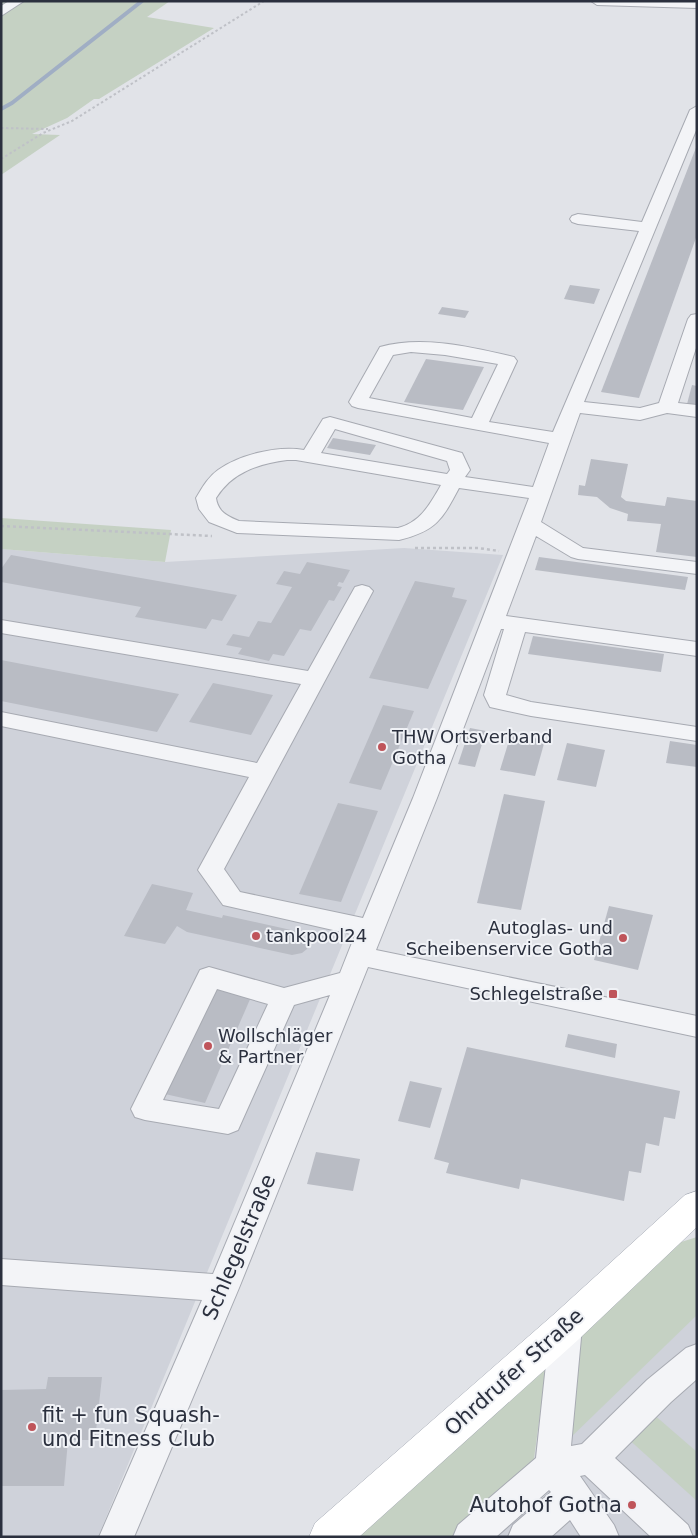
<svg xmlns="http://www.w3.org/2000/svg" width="698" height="1538" font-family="'DejaVu Sans',sans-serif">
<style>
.built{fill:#cfd2da}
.green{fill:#c5d1c3}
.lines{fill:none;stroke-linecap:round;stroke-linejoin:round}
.stream{stroke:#a0aec4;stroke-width:4}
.building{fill:#b9bcc4}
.minor-casing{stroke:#a7aab2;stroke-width:2}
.major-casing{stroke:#a2a7b2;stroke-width:1}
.path-far1{stroke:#bfc1c7;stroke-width:2;stroke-dasharray:2.5 2.5;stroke-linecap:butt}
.path{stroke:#bfc1c7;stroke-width:2.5;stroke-dasharray:3 3;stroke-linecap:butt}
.minor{fill:#f3f4f7;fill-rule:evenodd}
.major{fill:#fff;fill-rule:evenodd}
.poi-dot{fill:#bf545a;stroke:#f0f2f6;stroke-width:2}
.labels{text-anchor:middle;stroke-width:4;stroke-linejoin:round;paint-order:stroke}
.poi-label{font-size:18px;fill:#2b303e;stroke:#f0f2f6;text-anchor:start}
.near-street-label{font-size:21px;fill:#2b303e;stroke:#f0f2f6}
.near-poi-label{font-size:21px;fill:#2b303e;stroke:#f0f2f6;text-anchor:start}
</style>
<rect width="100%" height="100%" fill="#e1e3e8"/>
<!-- built -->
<g class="built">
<polygon points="404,548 503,555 98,1537 1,1537 1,549 165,562"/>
<polygon points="697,1276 697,1537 454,1537 533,1467 539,1423"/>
</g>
<!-- green -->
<g class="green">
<polygon points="1,1 170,1 147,17 214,28 99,99 94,99 67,118 32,134 60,135 1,175"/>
<polygon points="1,518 171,530 165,562 1,549"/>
<polygon points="697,1237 697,1315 566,1442 580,1336 678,1243"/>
<polygon points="547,1363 533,1466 454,1537 352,1537"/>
<polygon points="652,1413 697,1452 697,1501 625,1436"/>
</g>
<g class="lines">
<!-- stream -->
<polyline class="stream" points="1,109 12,103 142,1"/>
</g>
<!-- building -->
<g class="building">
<polygon points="697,145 697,235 639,398 601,392"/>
<polygon points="570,285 600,289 594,304 564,299"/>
<polygon points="442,307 469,311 465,318 438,314"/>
<polygon points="426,359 484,367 463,410 404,402"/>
<polygon points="692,385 697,386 697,405 687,404"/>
<polygon points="333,438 376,445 370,455 327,448"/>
<polygon points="591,459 628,464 621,497 626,501 665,506 667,497 697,501 697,557 656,552 661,524 627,521 628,514 610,508 597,497 578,495 579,485 585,486"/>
<polygon points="11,555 237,595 222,621 212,619 206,629 135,617 141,607 1,582 1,569"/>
<polygon points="539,557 688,577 685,590 535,570"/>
<polygon points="307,562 350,570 343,583 339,582 337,586 342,587 334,601 329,600 311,631 300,629 284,656 273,654 269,661 238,654 242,648 226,645 233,634 249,637 258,621 271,623 292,587 276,584 284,571 300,574"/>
<polygon points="415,581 455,588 452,597 467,600 428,689 369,678"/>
<polygon points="533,636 664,654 661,672 528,654"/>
<polygon points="1,660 179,694 157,732 1,701"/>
<polygon points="213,683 273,695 251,735 189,722"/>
<polygon points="383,705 414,711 381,790 349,783"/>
<polygon points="470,728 486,731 475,767 458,764"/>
<polygon points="511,734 545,740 535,776 500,770"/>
<polygon points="670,741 697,745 697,767 666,763"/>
<polygon points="567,743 605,750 596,787 557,780"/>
<polygon points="504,794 545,801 521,910 477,903"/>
<polygon points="338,803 378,811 341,902 299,894"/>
<polygon points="152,884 193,893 186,910 222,918 223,915 300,932 309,943 307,949 302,953 292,955 187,932 177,926 165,944 124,936"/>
<polygon points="609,906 653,915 638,970 594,960"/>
<polygon points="212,988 251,997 205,1103 165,1094"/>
<polygon points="568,1034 617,1044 615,1058 565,1047"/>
<polygon points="467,1047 680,1091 675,1119 664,1117 659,1146 646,1143 641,1173 629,1171 624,1201 521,1179 519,1189 446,1173 449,1163 434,1159"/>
<polygon points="410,1081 442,1088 430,1128 398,1121"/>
<polygon points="316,1152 360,1159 353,1191 307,1184"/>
<polygon points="48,1377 102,1377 95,1440 68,1440 64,1486 1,1486 1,1390 46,1389"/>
</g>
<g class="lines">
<defs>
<g id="minor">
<polygon points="9,1 24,1 1,16 1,6"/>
<polygon points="591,1 697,1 697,8 597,5"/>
<path d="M697 106V128L584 402 640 408 659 403 688 319 691 315 697 314V345L678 403 697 405V417L667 413 640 420 580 413 541 522 583 548 697 562V574L578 559 571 557 536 536 506 616 697 642V656L525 632 506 695 531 702 697 727V741L531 716 490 707 484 695 504 629H501L437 798 376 950 697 1016V1037L368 967 239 1288 134 1537H99L202 1300 1 1285V1259L213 1274 330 995 294 1005 238 1130 228 1134 145 1120 135 1117 131 1109 200 970 209 967 284 988 340 973 355 935 223 905 198 870 249 777 1 726V712L257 763 301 684 1 633V620L308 671 355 587 362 585 369 587 373 591 224 869 240 892 363 918 413 798 529 498 459 488C442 520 436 531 399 540L237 533 209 522 199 509 196 498C202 488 208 477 218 470 239 455 278 445 304 450L323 419 330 417 462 453 470 470 465 477 533 487 549 443 358 408 352 406 349 402 380 347C422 335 472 347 514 357L517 361 489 422 553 432 639 231 578 224 572 222 570 219 572 216 578 214 642 222 690 110ZM411 352 445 355 498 364 472 418 369 398 393 355ZM335 429 447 461 450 470 447 474 321 453ZM287 460H296L441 485C430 504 421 522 398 528L239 521C227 516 218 512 216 498 232 472 258 464 287 460ZM217 989 268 1004 219 1109 163 1100Z"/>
<polygon points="566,1313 577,1317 582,1327 571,1446 582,1444 647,1380 686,1348 697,1344 697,1379 671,1402 615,1458 688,1525 693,1537 651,1537 585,1475 580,1476 614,1525 619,1537 581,1537 570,1520 551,1537 508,1537 513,1525 551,1492 549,1490 496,1537 453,1537 458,1525 536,1458 550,1327 555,1317"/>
</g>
<polygon id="major" points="697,1191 697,1227 579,1339 359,1537 309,1537 315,1523 553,1315 685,1195"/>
</defs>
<!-- minor casing -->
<use href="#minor" class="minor-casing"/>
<!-- major casing -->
<use href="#major" class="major-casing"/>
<!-- path-far1 -->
<g class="path-far1">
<polyline points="1,128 48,129"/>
<polyline points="1,159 43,133 72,121 264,1"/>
</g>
<!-- path -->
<g class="path">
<polyline points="1,526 212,536"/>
<polyline points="415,548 478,548 499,551"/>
</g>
<!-- minor -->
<use href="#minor" class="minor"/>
<!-- major -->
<use href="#major" class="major"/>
</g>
<!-- markers -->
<g class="poi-dot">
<circle cx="382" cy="747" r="5"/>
<circle cx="256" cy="936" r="5"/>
<circle cx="623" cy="938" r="5"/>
<rect x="608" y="989" width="10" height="10" rx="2.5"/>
<circle cx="208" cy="1046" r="5"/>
<circle cx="32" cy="1427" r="5"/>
<circle cx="632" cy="1505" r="5"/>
</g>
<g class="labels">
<!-- poi labels -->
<g class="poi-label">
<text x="392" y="743">THW Ortsverband<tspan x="392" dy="21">Gotha</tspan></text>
<text x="613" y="934" text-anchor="end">Autoglas- und<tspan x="613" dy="21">Scheibenservice Gotha</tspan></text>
<text x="266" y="942">tankpool24</text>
<text x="603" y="1000" text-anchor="end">Schlegelstraße</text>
<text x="218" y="1042">Wollschläger<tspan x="218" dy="21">&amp; Partner</tspan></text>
</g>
<!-- near-street labels -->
<g class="near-street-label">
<text transform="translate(239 1247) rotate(-67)" y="7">Schlegelstraße</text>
<text transform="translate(514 1372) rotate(-42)" y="7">Ohrdrufer Straße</text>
</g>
<!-- near-poi labels -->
<g class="near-poi-label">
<text x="42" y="1422">fit + fun Squash-<tspan x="42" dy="24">und Fitness Club</tspan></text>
<text x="622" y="1512" text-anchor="end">Autohof Gotha</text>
</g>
</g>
<!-- border -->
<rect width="698" height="1538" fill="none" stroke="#2b303e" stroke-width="5"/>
</svg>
